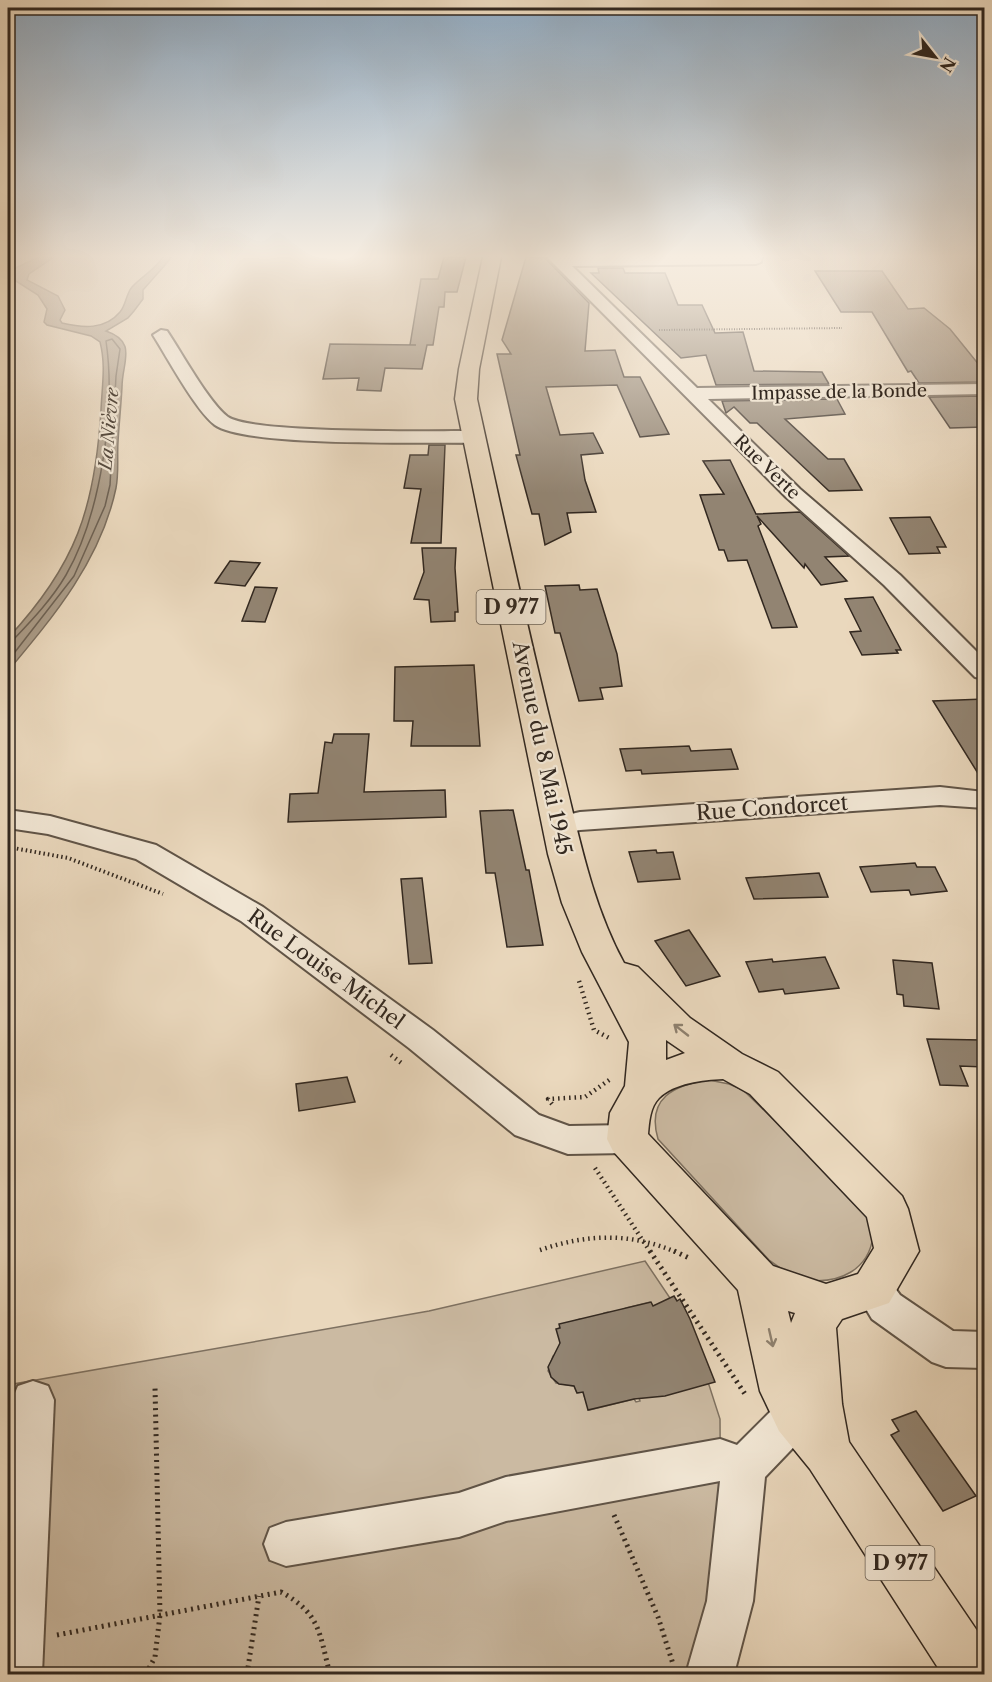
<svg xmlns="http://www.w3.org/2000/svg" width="992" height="1682" font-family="'Libre Caslon Text',serif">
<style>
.green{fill:#cbbaa2;stroke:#7e7161;stroke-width:1.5}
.water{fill:#ab9c88;stroke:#7b6e5e;stroke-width:1.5}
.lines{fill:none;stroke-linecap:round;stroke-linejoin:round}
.shore{stroke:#6e6254;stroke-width:1.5}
.building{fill:#928472;stroke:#322820;stroke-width:1.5}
.minor-casing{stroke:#605447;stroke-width:4}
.major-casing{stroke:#322820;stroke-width:3}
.path-far3{stroke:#322820;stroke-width:2;stroke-dasharray:1 1.5;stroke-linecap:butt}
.path-far2{stroke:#322820;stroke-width:4;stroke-dasharray:1.5 3;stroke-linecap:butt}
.path-far1{stroke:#322820;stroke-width:4.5;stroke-dasharray:1.5 4;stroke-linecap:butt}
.path{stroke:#322820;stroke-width:5;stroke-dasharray:2 4.5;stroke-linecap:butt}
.minor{fill:#f1e6d4;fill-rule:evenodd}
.major{fill:#ead8bd;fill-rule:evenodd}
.oneway{stroke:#8e806e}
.labels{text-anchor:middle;stroke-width:4.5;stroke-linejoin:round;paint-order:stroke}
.far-street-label{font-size:18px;fill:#322820;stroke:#f1e6d4}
.far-water-label{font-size:18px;font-style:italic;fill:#564b3f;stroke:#f1e6d4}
.shield{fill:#f1e6d4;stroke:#6b6156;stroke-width:1.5}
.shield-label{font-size:20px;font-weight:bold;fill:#322820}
.street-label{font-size:21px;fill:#322820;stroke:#f1e6d4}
</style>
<rect width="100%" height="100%" fill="#ead8bd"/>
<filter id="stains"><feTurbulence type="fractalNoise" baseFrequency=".00333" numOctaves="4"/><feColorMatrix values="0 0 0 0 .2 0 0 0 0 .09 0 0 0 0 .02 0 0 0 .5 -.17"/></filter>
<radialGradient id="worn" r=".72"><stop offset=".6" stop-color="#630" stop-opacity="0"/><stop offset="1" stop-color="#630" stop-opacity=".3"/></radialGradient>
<!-- green -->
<g class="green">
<path d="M709 1080 729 1084 743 1090 866 1208C868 1216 874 1227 873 1236 869 1270 839 1284 807 1280 793 1278 780 1268 769 1260L658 1139C646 1098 674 1085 709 1080Z"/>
<polygon points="645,1261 672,1301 653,1306 650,1302 626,1308 610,1316 608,1312 604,1313 605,1317 581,1323 580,1319 577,1320 557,1329 563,1332 560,1352 553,1356 548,1371 556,1383 574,1386 577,1393 583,1392 589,1410 634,1399 636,1402 640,1401 639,1398 707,1382 709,1385 720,1419 721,1581 694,1674 8,1674 8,1385 429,1311"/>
</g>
<!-- water -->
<path class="water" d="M39 257H54L29 274 27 280 58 296 65 310 60 320 62 323C83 328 105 330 120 312 126 305 126 294 132 287 142 276 155 270 163 257H172L143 290V299L134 311 128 318 106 331C138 342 122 362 122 387 121 406 119 424 118 442 117 457 119 473 116 488 101 560 54 616 8 671V638C76 565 95 508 101 410 102 386 106 365 100 342L91 336 47 325 44 322 47 309 38 295 8 276 13 269Z"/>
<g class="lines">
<!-- shore -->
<path class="shore" d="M8 641 14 639C33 619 52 599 66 575 101 514 116 409 106 341L112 339 120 349 116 376 110 485 105 506 74 576 8 661"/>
</g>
<!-- building -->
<g class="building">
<polygon points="444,257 466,257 457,292 445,292 444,307 439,307 433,345 427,345 422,369 385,368 381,391 357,390 359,378 323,379 330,344 416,345 410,345 421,279 438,279"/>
<polygon points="526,257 545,258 589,303 585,351 615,350 624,377 640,377 669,434 640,437 617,385 546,387 560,435 593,433 603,453 581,455 585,480 596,512 567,513 571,532 545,545 539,514 532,514 516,455 520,455 497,354 511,354 502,340"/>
<polygon points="598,268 623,268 625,273 665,273 678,305 702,305 715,333 743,332 754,371 822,372 829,384 716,385 706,355 681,358 591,273 599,273"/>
<polygon points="815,271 882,271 908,309 924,308 950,329 984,371 984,382 919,383 911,371 908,372 872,312 841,312"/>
<polygon points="984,396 984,427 950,428 929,397"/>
<polygon points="837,399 845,414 785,419 828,459 844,459 862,490 829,491 757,423 750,423 734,407 726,413 722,401"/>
<polygon points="429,445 445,445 441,543 411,543 421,489 404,488 410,455 428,455"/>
<polygon points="730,460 756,514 800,512 849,556 825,557 847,581 821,585 805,564 804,568 757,516 761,524 758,526 797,627 772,628 747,560 728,561 724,550 719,550 700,495 724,494 703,461"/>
<polygon points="930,517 946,547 937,547 940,553 909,554 890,518"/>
<polygon points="422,548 456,548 455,568 458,612 455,612 455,621 431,622 429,600 414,599 424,572"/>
<polygon points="230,561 260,563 245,586 215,583"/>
<polygon points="579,585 580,590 597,589 617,654 622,686 600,688 603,699 579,701 560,633 555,633 545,586"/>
<polygon points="255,587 277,588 265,622 242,621"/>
<polygon points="873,597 901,650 896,650 898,653 862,655 850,632 861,631 845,599"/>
<polygon points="474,665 480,746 411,746 413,721 394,721 395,667"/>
<polygon points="984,699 984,783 933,701"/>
<polygon points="334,734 369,734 364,792 445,790 446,817 288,822 290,794 318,793 325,742 332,743"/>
<polygon points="689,746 691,751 731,749 738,769 642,774 641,770 626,771 620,749"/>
<polygon points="513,810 526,870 529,870 543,945 507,947 495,873 486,873 480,811"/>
<polygon points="656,850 657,853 673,852 680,879 638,882 629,852"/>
<polygon points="915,863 917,867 935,867 947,891 911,895 909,890 871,892 860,867"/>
<polygon points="819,873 828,897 754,899 746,878"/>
<polygon points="422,878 432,963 409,964 401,879"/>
<polygon points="689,930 720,976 686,986 655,941"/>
<polygon points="825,957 839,988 785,994 783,989 759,992 746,962 772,959 773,962"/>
<polygon points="893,960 932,963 939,1009 904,1006 903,995 897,994"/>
<polygon points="927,1039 981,1040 984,1053 984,1067 960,1066 968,1086 940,1085"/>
<polygon points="347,1077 355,1102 299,1111 296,1084"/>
<polygon points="674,1296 677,1301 680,1299 690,1319 715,1382 665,1396 634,1399 588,1410 583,1392 577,1393 574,1386 559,1384 551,1377 548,1367 560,1343 556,1329 560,1328 559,1324 651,1302 653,1306"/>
<polygon points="916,1411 976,1496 943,1511 891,1435 899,1431 892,1420"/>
</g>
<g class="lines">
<defs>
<g id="minor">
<polygon points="547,257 762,257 761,262 756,264 572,266 697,388 984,384 984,394 708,399 800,489 900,575 984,659 984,679 975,677 884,585 786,497"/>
<path d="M161 330 167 331C182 353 209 403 228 417 253 434 433 431 474 431L481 433 484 437 481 441 474 443C427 442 246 447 215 425 196 411 167 357 153 335Z"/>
<polygon points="940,787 984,792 984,808 940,805 580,830 560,834 550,831 546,825 550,819 580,812"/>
<polygon points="8,810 50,816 156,845 263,907 433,1030 539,1115 569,1126 627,1125 640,1129 645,1139 640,1149 627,1153 568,1154 515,1135 409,1048 241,921 136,859 48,834 8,828"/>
<polygon points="873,1272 887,1277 900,1295 953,1331 984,1332 984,1368 946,1367 932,1362 872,1319 854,1289 859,1277"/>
<polygon points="33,1381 48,1386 54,1400 42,1674 8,1674 8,1472 12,1400 18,1386"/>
<polygon points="810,1388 825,1394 831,1408 825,1422 811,1429 765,1477 753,1601 734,1674 686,1674 707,1601 720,1481 506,1521 459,1537 286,1566 270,1560 264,1544 270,1528 286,1522 459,1493 506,1477 720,1439 737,1445 781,1401"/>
</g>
<path id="major" d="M483 257H501L479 369 477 399C504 522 531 646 562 768 579 835 591 902 624 963L638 967 690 1018 742 1054 778 1072 902 1196 908 1209 919 1251 889 1303 842 1319 836 1328 842 1404 849 1442 984 1641V1674H942L810 1469 779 1431 760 1391 738 1290 613 1151 607 1139 610 1113 625 1086 629 1042 582 952 562 903 548 854 455 399 459 369ZM666 1040 685 1053 666 1060ZM723 1079 750 1094 867 1217 874 1248 858 1274 826 1284 773 1266 648 1134C649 1122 650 1107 659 1098 674 1083 703 1080 723 1079ZM788 1311 795 1313 791 1323Z"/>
</defs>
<!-- minor casing -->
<use href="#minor" class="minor-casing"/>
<!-- major casing -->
<use href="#major" class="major-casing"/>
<!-- path-far3 -->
<polyline class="path-far3" points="659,330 842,328"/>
<!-- path-far2 -->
<polyline class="path-far2" points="8,847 68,858 163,894"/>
<!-- path-far1 -->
<g class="path-far1">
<polyline points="579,981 594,1030 611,1039"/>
<polyline points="391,1055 404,1065"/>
<polyline points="552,1104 548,1099 585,1097 612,1078"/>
<polyline points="595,1168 651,1253"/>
<path d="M540 1250C587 1234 631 1232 678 1253"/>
</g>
<!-- path -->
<g class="path">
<polyline points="650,1251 745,1394"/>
<polyline points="674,1251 689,1258"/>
<polyline points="614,1515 658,1617 673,1664"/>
<path d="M57 1635 281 1592C321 1614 319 1633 330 1674"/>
<polyline points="146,1674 155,1657 160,1615 155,1387"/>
<polyline points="247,1674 259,1596"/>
</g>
<!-- minor -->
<use href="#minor" class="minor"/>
<!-- major -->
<use href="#major" class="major"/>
</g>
<!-- one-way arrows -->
<defs><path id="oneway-shaft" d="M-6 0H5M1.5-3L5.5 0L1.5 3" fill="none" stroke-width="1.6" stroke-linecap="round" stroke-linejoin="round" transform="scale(1.5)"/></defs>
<g class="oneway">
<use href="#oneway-shaft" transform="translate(681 1030) rotate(-142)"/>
<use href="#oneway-shaft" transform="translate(771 1338) rotate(77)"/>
</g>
<!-- sky -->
<linearGradient id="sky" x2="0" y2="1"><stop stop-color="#8faac2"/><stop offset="0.52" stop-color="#f6ede1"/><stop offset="1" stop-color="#f6ede1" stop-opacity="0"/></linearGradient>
<rect width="992" height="493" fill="url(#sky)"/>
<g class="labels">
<!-- far-street labels -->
<g class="far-street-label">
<text transform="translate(839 392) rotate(-1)" y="6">Impasse de la Bonde</text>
<text transform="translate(767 467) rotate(44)" y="6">Rue Verte</text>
</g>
<!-- far-water labels -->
<g class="far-water-label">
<text transform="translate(109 429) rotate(-85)" y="6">La Nièvre</text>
</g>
<!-- shield labels -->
<g class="shield">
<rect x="476.5" y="590" width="69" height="34" rx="4.5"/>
<rect x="865.5" y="1546" width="69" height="34" rx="4.5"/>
</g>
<g class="shield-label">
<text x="511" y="614">D 977</text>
<text x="900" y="1570">D 977</text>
</g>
<!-- street labels -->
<g class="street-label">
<text transform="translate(542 748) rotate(78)" y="7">Avenue du 8 Mai 1945</text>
<text transform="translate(772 808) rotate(-4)" y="7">Rue Condorcet</text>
<text transform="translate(326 969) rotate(36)" y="7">Rue Louise Michel</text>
</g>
</g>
<!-- margin -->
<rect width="992" height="1682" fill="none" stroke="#ead8bd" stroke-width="30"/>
<rect x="9" y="9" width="974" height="1664" fill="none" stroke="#322820" stroke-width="3"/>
<rect x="15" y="15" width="962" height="1652" fill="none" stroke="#322820" stroke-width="1.5"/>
<!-- north arrow -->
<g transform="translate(935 57) rotate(121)" stroke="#f1e6d4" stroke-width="4.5" paint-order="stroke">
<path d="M0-4.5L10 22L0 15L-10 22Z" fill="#322820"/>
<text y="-9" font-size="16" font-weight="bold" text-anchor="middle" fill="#322820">N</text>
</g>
<rect width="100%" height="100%" filter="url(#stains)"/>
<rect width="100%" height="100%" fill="url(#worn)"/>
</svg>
